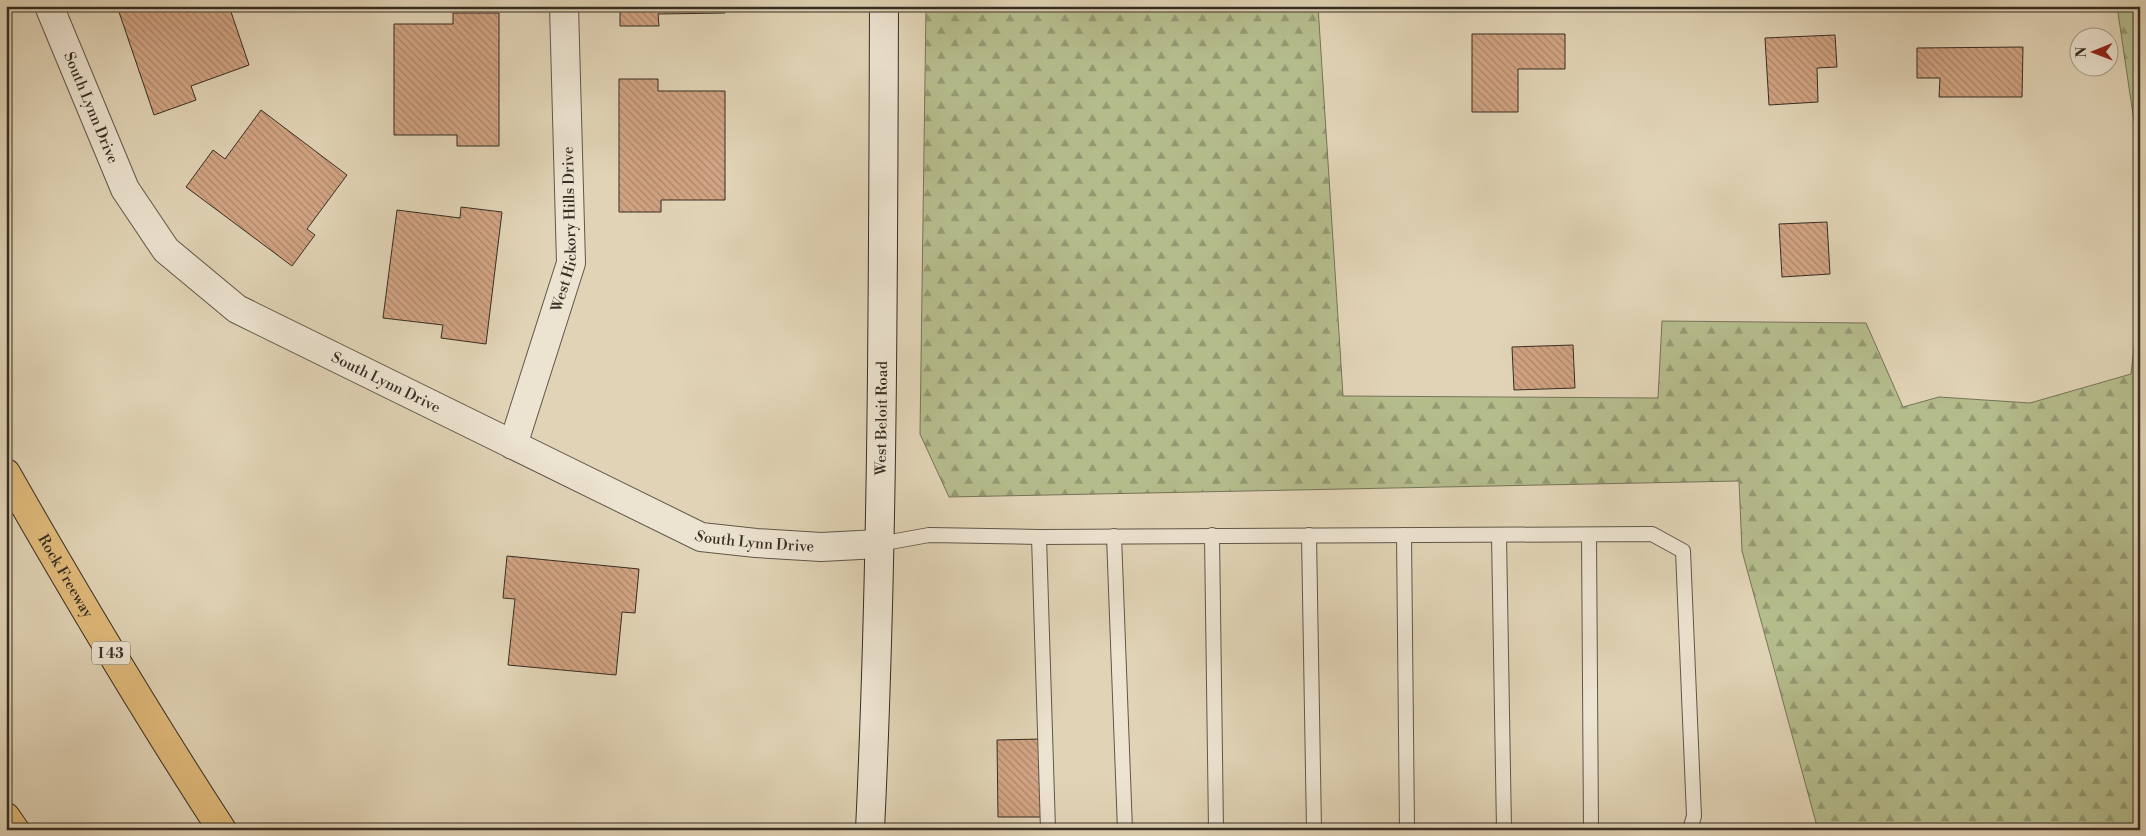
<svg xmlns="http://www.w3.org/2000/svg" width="2146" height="836" font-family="'Libre Bodoni',serif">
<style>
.forest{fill:url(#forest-firs);stroke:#767458}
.building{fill:url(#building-back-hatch);stroke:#362d23}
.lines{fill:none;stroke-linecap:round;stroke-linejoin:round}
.service-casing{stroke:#615748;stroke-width:16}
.minor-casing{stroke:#615748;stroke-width:30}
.secondary-casing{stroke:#362d23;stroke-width:30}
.motorway-casing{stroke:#362d23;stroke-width:30}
.service{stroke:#ece3d0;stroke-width:14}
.minor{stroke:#ece3d0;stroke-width:28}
.secondary{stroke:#ece3d0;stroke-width:28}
.motorway{stroke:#e0ba7b;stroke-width:28}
.labels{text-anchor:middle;stroke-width:4;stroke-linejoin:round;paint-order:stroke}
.shield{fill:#ece3d0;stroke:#6d6457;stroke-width:1}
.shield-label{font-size:14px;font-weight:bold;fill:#362d23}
.street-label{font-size:15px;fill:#362d23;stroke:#ece3d0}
</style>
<defs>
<pattern id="forest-firs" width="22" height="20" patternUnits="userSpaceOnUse" patternTransform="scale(1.25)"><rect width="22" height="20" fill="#b5bc8c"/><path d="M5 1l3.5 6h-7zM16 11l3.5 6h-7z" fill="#949972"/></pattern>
<pattern id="building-back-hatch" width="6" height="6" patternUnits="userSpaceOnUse" patternTransform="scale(1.25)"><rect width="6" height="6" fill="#d2a483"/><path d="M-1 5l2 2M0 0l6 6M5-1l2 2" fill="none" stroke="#ab866b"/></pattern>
</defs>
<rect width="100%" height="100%" fill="#e1d4b6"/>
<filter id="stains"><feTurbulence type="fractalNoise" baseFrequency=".004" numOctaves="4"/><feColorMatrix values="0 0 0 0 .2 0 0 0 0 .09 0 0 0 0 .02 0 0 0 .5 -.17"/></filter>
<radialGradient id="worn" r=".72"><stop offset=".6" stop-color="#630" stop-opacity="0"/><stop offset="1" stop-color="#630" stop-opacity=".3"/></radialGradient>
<!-- forest -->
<g class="forest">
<polygon points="926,6 1318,6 1343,396 1658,398 1662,321 1866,323 1903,407 1939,397 2030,403 2131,374 2140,293 2140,830 1818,830 1742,551 1739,481 949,497 920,434"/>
<polygon points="2117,6 2140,6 2140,162"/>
</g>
<!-- building -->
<g class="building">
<polygon points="117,6 229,6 249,65 191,86 196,100 154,115"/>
<polygon points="620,6 725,6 725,13 658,14 659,26 620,26"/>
<polygon points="453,13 499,13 499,146 457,146 457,135 394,135 394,24 453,24"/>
<polygon points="1472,34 1565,34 1565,69 1518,69 1518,112 1472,112"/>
<polygon points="1835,35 1837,67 1817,68 1818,102 1769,105 1765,38"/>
<polygon points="2023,47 2022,97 1939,97 1940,78 1917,78 1917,48"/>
<polygon points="619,79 658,79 658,91 725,91 725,200 661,200 661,212 619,212"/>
<polygon points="261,110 347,175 307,229 315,235 292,266 186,187 213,150 225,159"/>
<polygon points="461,207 502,212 486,344 441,338 443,325 383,318 397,210 460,218"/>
<polygon points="1827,222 1830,274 1782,277 1779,224"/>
<polygon points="1573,345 1575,388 1514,390 1512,347"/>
<polygon points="507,556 639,569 635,613 622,612 616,675 508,665 515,599 503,598"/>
<polygon points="1041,739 1042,817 998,817 997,740"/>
</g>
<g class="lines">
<defs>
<g id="service">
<polyline points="1212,535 1216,830"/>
<polyline points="1309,535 1314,830"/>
<polyline points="1404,535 1407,830"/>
<polyline points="1499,535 1504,830"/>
<polyline points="1589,535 1591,830"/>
<polyline points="1114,536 1125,830"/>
<polyline points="1039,537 1048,830"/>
<polyline points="879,544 929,535 1039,537 1652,534 1683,551 1694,816 1690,830"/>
</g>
<g id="minor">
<path id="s1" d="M49 6 125 189 166 250 237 309 701 537 756 543 821 547 879 544"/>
<path id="s2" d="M513 445 571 263 564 6"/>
</g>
<g id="secondary">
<path id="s3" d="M870 830C883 556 883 281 884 6"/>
</g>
<g id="motorway">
<path id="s4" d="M6 473C75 594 146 713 222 830"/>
<polyline points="6,817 15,830"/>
</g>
</defs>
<!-- service casing -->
<use href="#service" class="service-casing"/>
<!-- minor casing -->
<use href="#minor" class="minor-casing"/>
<!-- secondary casing -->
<use href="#secondary" class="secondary-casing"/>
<!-- motorway casing -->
<use href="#motorway" class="motorway-casing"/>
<!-- service -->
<use href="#service" class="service"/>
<!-- minor -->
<use href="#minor" class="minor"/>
<!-- secondary -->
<use href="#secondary" class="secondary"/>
<!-- motorway -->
<use href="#motorway" class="motorway"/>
</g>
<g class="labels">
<!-- shield labels -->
<rect class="shield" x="92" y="641.5" width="38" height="23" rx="4"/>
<g class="shield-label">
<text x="111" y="658">I 43</text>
</g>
<!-- street labels -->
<g class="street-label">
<text dy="5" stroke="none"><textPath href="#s1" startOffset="110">South Lynn Drive</textPath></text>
<text dy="5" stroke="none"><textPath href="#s2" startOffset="224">West Hickory Hills Drive</textPath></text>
<text dy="5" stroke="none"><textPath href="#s1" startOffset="530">South Lynn Drive</textPath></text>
<text dy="5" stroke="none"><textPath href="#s3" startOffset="412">West Beloit Road</textPath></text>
<text dy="5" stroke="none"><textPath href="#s1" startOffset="935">South Lynn Drive</textPath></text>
<text dy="5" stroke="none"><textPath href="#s4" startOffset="119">Rock Freeway</textPath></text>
</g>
</g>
<!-- margin -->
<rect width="2146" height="836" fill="none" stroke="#e1d4b6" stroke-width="25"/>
<rect x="8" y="8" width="2131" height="821" fill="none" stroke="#362d23" stroke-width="2.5"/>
<rect x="12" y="12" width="2121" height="811" fill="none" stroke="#362d23"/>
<!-- north arrow -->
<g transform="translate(2094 52) rotate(269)"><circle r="24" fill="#ece3d0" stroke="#a39a8b"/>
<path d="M0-4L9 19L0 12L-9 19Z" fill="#8f2418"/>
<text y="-8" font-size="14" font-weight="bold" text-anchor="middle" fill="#362d23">N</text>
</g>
<rect width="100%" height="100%" filter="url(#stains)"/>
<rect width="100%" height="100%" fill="url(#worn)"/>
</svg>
